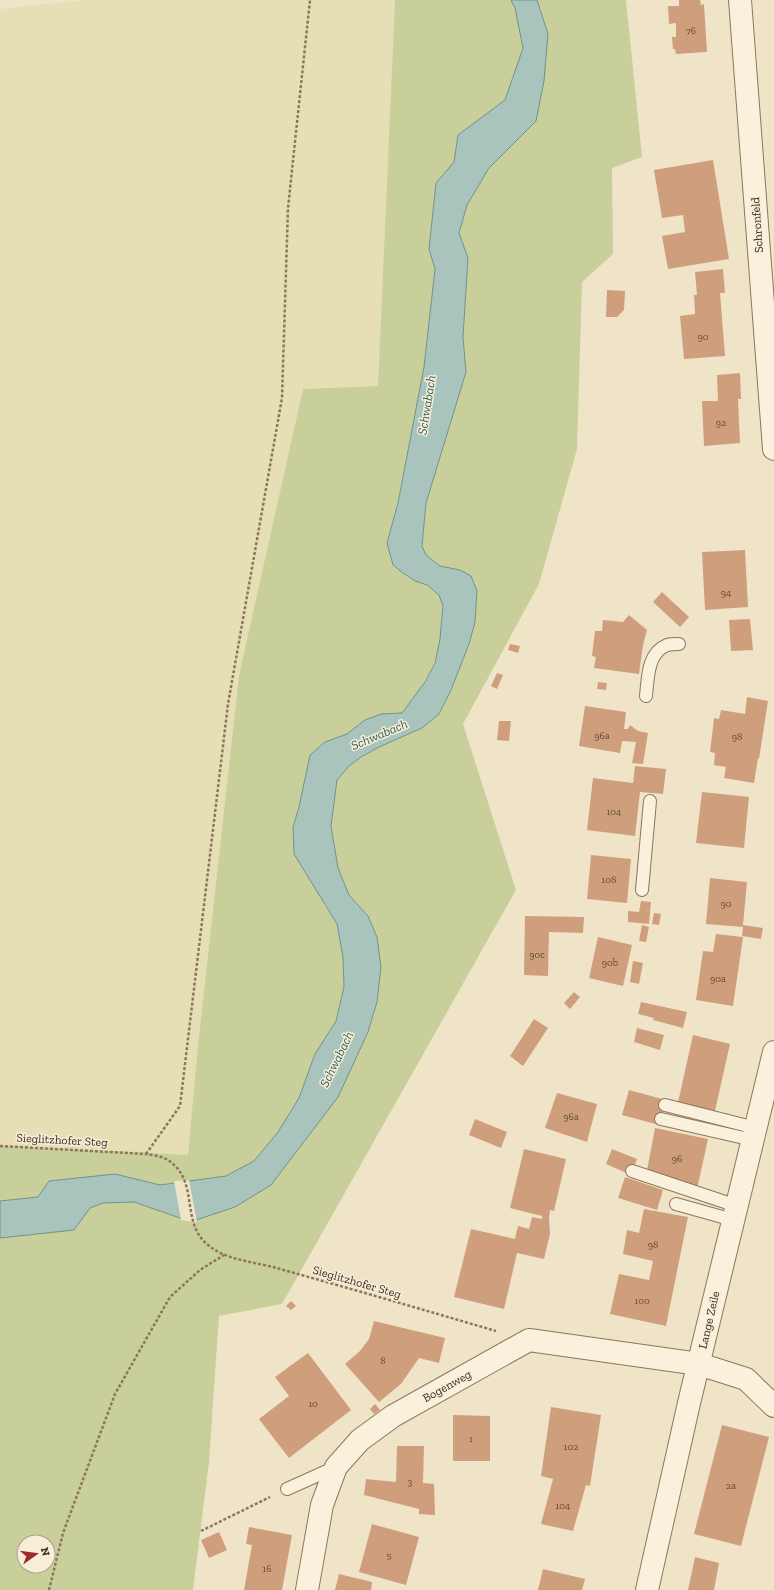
<svg xmlns="http://www.w3.org/2000/svg" width="774" height="1590" font-family="'Zilla Slab',serif">
<style>
.farmland{fill:#e6deb5}
.green{fill:#c9cf9b;fill-rule:evenodd}
.water{fill:#a9c4bc;stroke:#6f938a}
.pier{fill:#f0e4c8}
.building{fill:#cf9f7d}
.lines{fill:none;stroke-linecap:round;stroke-linejoin:round}
.lane-casing{stroke:#8d765c;stroke-width:14}
.street-casing{stroke:#8d765c;stroke-width:24}
.path{stroke:#8d765c;stroke-width:2.5;stroke-dasharray:3 2;stroke-linecap:butt}
.lane{stroke:#faf1dc;stroke-width:12}
.street{stroke:#faf1dc;stroke-width:22}
.labels{text-anchor:middle;stroke-width:3;stroke-linejoin:round;paint-order:stroke}
.number-label{font-size:10px;fill:#624a37}
.street-label{font-size:12px;fill:#3d2e20;stroke:#f7eed8}
.water-label{font-size:13px;font-style:italic;fill:#2f5d5a;stroke:#f7eed8}
</style>
<rect width="100%" height="100%" fill="#f0e4c8"/>
<!-- farmland -->
<polygon class="farmland" points="86,0 395,0 378,386 303,389 239,675 198,1045 188,1156 0,1145 0,9"/>
<!-- green -->
<g class="green">
<path d="M395 0H511L515 8 523 48 505 100 459 135 454 162 436 183 429 249 435 269 424 367 398 503 387 543C392 552 396 565 403 573 413 584 431 582 439 595 444 602 443 611 442 619 440 662 428 680 402 713L381 714 365 720 347 734 325 742 310 755 299 807 293 827 324 904 337 924 343 957 344 987 336 1021 315 1054 299 1098 278 1132 255 1161 226 1176 160 1185 115 1174 49 1181 38 1197 0 1201V1145L188 1155 198 1045 239 675 303 389 378 386Z"/>
<path d="M537 0H626L642 157 612 168 613 254 582 282 577 449 539 584 463 724 516 890 282 1304 219 1316 209 1462 193 1590H0V1238L74 1230 90 1208 103 1203 134 1202 180 1218 196 1220 235 1207 377 1002 381 967 377 937 368 916 349 895 338 868 331 826 337 780 349 766 361 757 379 747 422 728 460 570 440 566 426 555 422 546 426 503 466 372 463 337 468 258 459 233 467 205 489 168 536 121 548 34ZM24 1542H48V1566H24Z"/>
</g>
<!-- water -->
<polygon class="water" points="511,0 537,0 548,34 544,81 536,121 489,168 467,205 459,233 468,258 463,337 466,372 426,503 422,546 426,555 440,566 460,570 471,576 477,591 475,622 469,644 451,690 439,714 422,728 379,747 361,757 349,766 337,780 331,826 338,868 349,895 368,916 377,937 381,967 377,1002 368,1032 338,1097 271,1185 235,1207 196,1220 180,1218 134,1202 103,1203 90,1208 74,1230 0,1238 0,1201 38,1197 49,1181 115,1174 160,1185 226,1176 254,1161 278,1132 299,1098 315,1054 336,1021 344,987 343,957 337,924 294,854 293,827 299,807 310,755 325,742 347,734 365,720 381,714 402,713 425,682 435,663 440,639 443,606 439,595 427,585 415,581 403,573 393,565 387,543 398,503 424,367 435,269 429,249 436,183 454,162 458,135 505,100 523,48 515,8"/>
<!-- pier -->
<polygon class="pier" points="189,1180 197,1222 195,1222 181,1220 174,1181"/>
<!-- building -->
<g class="building">
<polygon points="679,0 700,0 701,5 704,4 707,52 676,54 675,49 673,49 672,37 676,37 676,23 669,24 668,6 679,6"/>
<polygon points="713,160 729,259 668,269 662,236 685,232 683,215 662,218 654,170"/>
<polygon points="723,269 725,293 720,293 725,356 684,359 680,316 695,314 694,295 697,295 695,272"/>
<polygon points="607,290 625,291 624,310 617,317 606,317"/>
<polygon points="740,373 741,399 738,399 740,443 704,446 702,401 718,401 717,375"/>
<polygon points="745,550 748,607 705,610 702,552"/>
<polygon points="662,592 689,617 680,627 653,602"/>
<polygon points="629,615 647,630 643,645 639,674 594,668 596,657 592,656 595,631 602,631 603,620 623,622"/>
<polygon points="750,619 753,650 731,651 729,620"/>
<polygon points="510,644 520,646 518,653 508,650"/>
<polygon points="497,673 503,675 497,689 491,686"/>
<polygon points="598,682 607,683 606,690 597,689"/>
<polygon points="747,697 768,701 759,759 758,758 754,783 724,778 726,767 714,765 715,753 710,752 714,718 719,719 721,710 745,714"/>
<polygon points="585,706 626,712 624,729 628,729 630,725 638,731 648,733 643,764 632,763 636,742 622,741 620,753 579,746"/>
<polygon points="499,721 511,721 509,741 497,740"/>
<polygon points="635,766 666,769 663,794 640,792 635,836 587,830 593,778 633,783"/>
<polygon points="702,792 749,797 744,848 696,843"/>
<polygon points="591,855 631,859 627,903 587,899"/>
<polygon points="710,878 747,882 743,925 763,928 761,939 742,936 743,927 706,924"/>
<polygon points="641,901 651,902 649,924 628,922 628,911 639,912"/>
<polygon points="654,913 661,914 659,925 652,924"/>
<polygon points="525,916 584,917 583,933 549,932 548,976 524,975"/>
<polygon points="642,925 649,927 646,942 639,941"/>
<polygon points="716,934 743,937 733,1006 696,1000 703,951 713,952"/>
<polygon points="598,937 632,945 623,986 589,978"/>
<polygon points="633,961 643,963 639,984 630,982"/>
<polygon points="574,992 580,997 570,1009 564,1003"/>
<polygon points="641,1002 687,1012 683,1028 653,1020 654,1018 638,1014"/>
<polygon points="534,1019 548,1028 523,1066 510,1056"/>
<polygon points="637,1028 664,1035 660,1050 634,1042"/>
<polygon points="693,1035 730,1044 714,1115 677,1107"/>
<polygon points="629,1090 666,1100 659,1125 622,1115"/>
<polygon points="557,1093 597,1104 587,1142 545,1128"/>
<polygon points="475,1119 507,1132 501,1148 469,1135"/>
<polygon points="655,1128 708,1139 697,1189 646,1176"/>
<polygon points="524,1149 566,1159 554,1211 550,1210 549,1217 550,1234 544,1259 517,1253 504,1309 454,1297 471,1229 515,1239 518,1226 529,1229 532,1217 542,1219 542,1216 510,1208"/>
<polygon points="612,1149 637,1159 631,1175 606,1164"/>
<polygon points="625,1177 663,1190 657,1210 618,1198"/>
<polygon points="644,1209 688,1217 666,1326 610,1314 619,1274 649,1280 653,1261 623,1254 627,1230 639,1233"/>
<polygon points="291,1301 296,1306 291,1310 286,1306"/>
<polygon points="374,1321 445,1338 439,1363 419,1358 401,1384 379,1402 345,1364 360,1351 369,1339"/>
<polygon points="308,1353 351,1410 289,1458 259,1419 289,1396 275,1377"/>
<polygon points="375,1404 380,1410 374,1414 370,1409"/>
<polygon points="551,1407 601,1415 590,1486 586,1485 573,1531 541,1524 553,1479 541,1476"/>
<polygon points="453,1415 490,1416 490,1461 453,1461"/>
<polygon points="722,1425 769,1437 741,1546 694,1534"/>
<polygon points="397,1446 424,1446 423,1483 434,1484 435,1515 419,1514 419,1509 364,1495 366,1479 396,1482"/>
<polygon points="372,1524 419,1537 406,1585 359,1572"/>
<polygon points="249,1527 292,1535 282,1590 244,1590 252,1545 246,1544"/>
<polygon points="219,1532 227,1550 209,1558 201,1540"/>
<polygon points="695,1557 719,1563 714,1590 688,1590"/>
<polygon points="543,1569 585,1579 582,1590 538,1590"/>
<polygon points="339,1574 372,1582 371,1590 335,1590"/>
</g>
<g class="lines">
<defs>
<g id="lane">
<path d="M646 696C648 679 647 653 667 645 670 644 676 644 679 644"/>
<polyline points="642,890 650,801"/>
<polyline points="665,1105 756,1128"/>
<polyline points="661,1119 753,1140"/>
<polyline points="632,1171 737,1206"/>
<polyline points="676,1204 733,1220"/>
<polyline points="287,1489 336,1467"/>
</g>
<g id="street">
<polyline points="740,0 774,449"/>
<polyline points="307,1590 322,1505 336,1467 360,1440 393,1416 529,1340 699,1364 746,1379 774,1406"/>
<polyline points="647,1590 689,1403 774,1052"/>
</g>
</defs>
<!-- lane casing -->
<use href="#lane" class="lane-casing"/>
<!-- street casing -->
<use href="#street" class="street-casing"/>
<!-- path -->
<g class="path">
<path d="M0 1146 146 1154C152 1155 161 1156 166 1159 201 1179 179 1222 208 1245 227 1261 257 1262 280 1269 352 1289 424 1310 496 1331"/>
<polyline points="146,1154 180,1106 228,704 282,398 288,208 310,0"/>
<polyline points="201,1531 270,1497"/>
<polyline points="49,1590 63,1533 115,1394 170,1297 200,1270 224,1255"/>
</g>
<!-- lane -->
<use href="#lane" class="lane"/>
<!-- street -->
<use href="#street" class="street"/>
</g>
<g class="labels">
<!-- number labels -->
<g class="number-label">
<text x="691" y="34">76</text>
<text x="703" y="340">90</text>
<text x="721" y="426">92</text>
<text x="726" y="596">94</text>
<text x="602" y="739">96a</text>
<text x="737" y="740">98</text>
<text x="614" y="815">104</text>
<text x="609" y="883">108</text>
<text x="726" y="907">90</text>
<text x="537" y="958">90c</text>
<text x="610" y="966">90b</text>
<text x="718" y="982">90a</text>
<text x="571" y="1120">96a</text>
<text x="677" y="1162">96</text>
<text x="653" y="1248">98</text>
<text x="642" y="1304">100</text>
<text x="383" y="1364">8</text>
<text x="313" y="1407">10</text>
<text x="471" y="1442">1</text>
<text x="571" y="1450">102</text>
<text x="410" y="1485">3</text>
<text x="731" y="1489">2a</text>
<text x="563" y="1509">104</text>
<text x="389" y="1559">5</text>
<text x="267" y="1572">16</text>
</g>
<!-- street labels -->
<g class="street-label">
<text transform="translate(757 225) rotate(-94)" y="4">Schronfeld</text>
<text transform="translate(62 1140) rotate(3)" y="4">Sieglitzhofer Steg</text>
<text transform="translate(357 1282) rotate(16)" y="4">Sieglitzhofer Steg</text>
<text transform="translate(709 1320) rotate(-77)" y="4">Lange Zeile</text>
<text transform="translate(447 1386) rotate(-29)" y="4">Bogenweg</text>
</g>
<!-- water labels -->
<g class="water-label">
<text transform="translate(426 405) rotate(-81)" y="5">Schwabach</text>
<text transform="translate(379 734) rotate(-23)" y="5">Schwabach</text>
<text transform="translate(336 1059) rotate(-64)" y="5">Schwabach</text>
</g>
</g>
<!-- north arrow -->
<g transform="translate(36 1554) rotate(76)"><circle r="19" fill="#f7eed8" stroke="#ada18e"/>
<path d="M0-3L7 15L0 10L-7 15Z" fill="#9e2a2b"/>
<text y="-6" font-size="11" font-weight="bold" text-anchor="middle" fill="#3d2e20">N</text>
</g>
</svg>
